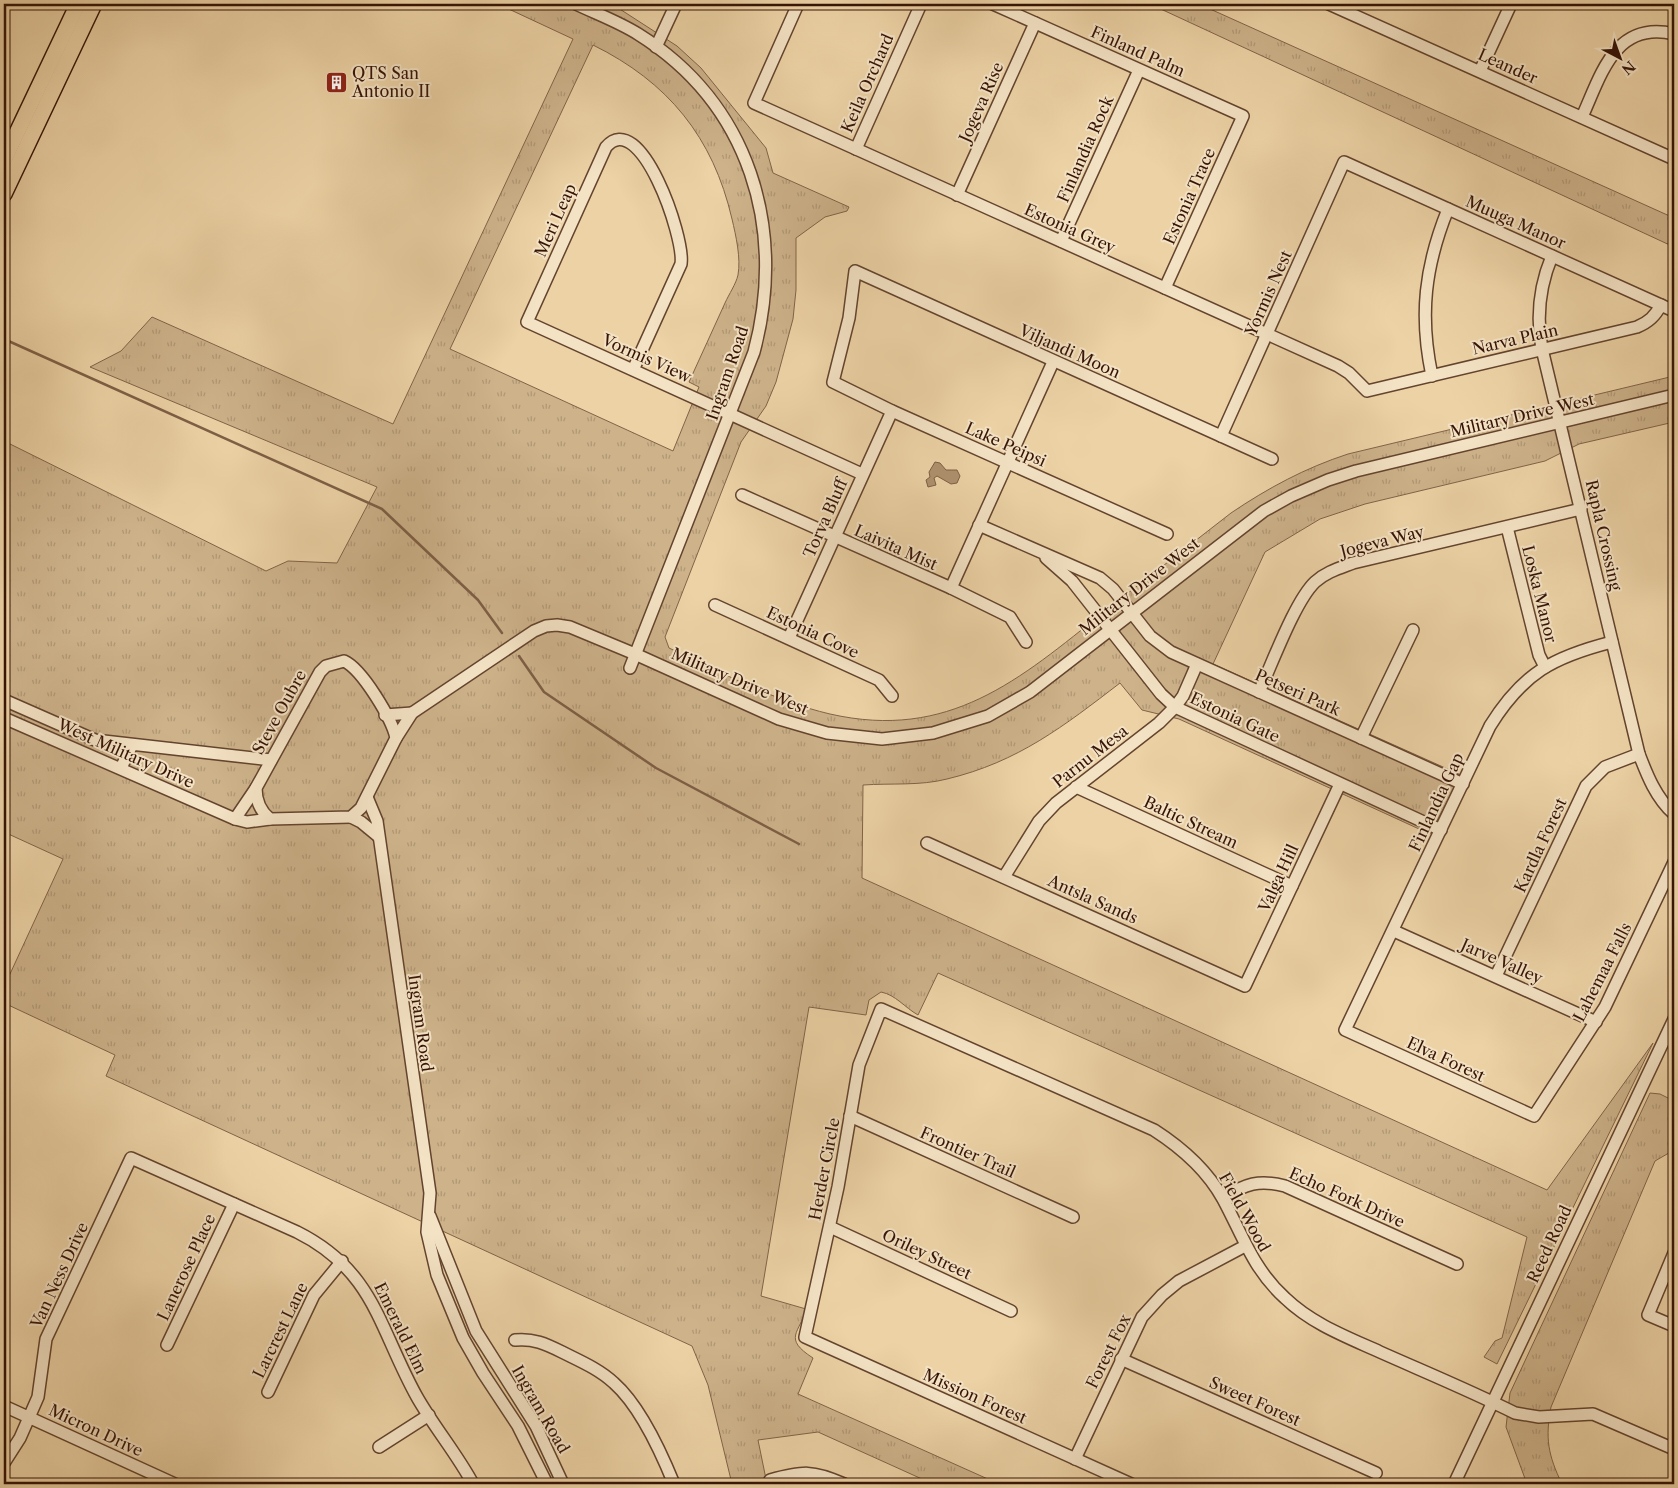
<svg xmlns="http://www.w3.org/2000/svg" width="1678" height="1488" font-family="'Libre Caslon Text',serif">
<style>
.grass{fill:url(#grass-tufts);stroke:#826348;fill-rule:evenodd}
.water{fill:#ae916f;stroke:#7e5f45}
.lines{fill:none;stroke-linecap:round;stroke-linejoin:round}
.stream{stroke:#7e5f45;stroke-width:2.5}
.minor-casing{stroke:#64442e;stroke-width:14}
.major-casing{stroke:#361406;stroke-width:18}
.minor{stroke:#f3e2c4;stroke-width:11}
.major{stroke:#ecd2a5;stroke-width:15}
.labels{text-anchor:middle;stroke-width:4;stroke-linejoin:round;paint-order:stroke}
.street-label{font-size:16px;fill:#361406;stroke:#f3e2c4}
.poi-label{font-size:16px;fill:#361406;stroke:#f3e2c4;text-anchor:start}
</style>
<defs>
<pattern id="grass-tufts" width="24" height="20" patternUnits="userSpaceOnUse" patternTransform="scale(1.25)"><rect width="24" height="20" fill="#cdb28a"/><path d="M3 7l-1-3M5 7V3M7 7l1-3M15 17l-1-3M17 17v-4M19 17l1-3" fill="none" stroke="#b19876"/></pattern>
</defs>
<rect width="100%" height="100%" fill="#ecd2a5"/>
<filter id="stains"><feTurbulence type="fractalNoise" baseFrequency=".004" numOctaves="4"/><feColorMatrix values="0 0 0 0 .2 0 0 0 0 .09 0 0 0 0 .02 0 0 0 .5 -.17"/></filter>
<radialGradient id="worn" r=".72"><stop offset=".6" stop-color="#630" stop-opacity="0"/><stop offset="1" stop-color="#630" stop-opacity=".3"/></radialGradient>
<!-- grass -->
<g class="grass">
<path d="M498 4H612L677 46 701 68 766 148 773 173 849 207 847 211 825 217 796 238V290L793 319 776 382 766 406 741 442 665 637 669 648C721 672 774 701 830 714 949 741 1019 680 1105 611 1147 578 1189 546 1231 513 1268 488 1305 468 1348 454L1674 376V422L1579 444 1545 461 1365 504 1320 519 1265 552 1213 664 1461 775 1430 834 1179 719 1142 710 1120 683C1064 726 1018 762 947 779 920 786 891 783 863 785L862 878 1547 1190 1653 1043 1497 1364 1484 1357 1495 1341 1502 1338 1527 1237 938 973 918 1015C904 1007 896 995 881 992L869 1000 866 1015 809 1007 761 1296 806 1309C800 1333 782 1338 813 1358L798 1394 999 1484H933L818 1432 758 1440 767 1484H732L708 1385 692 1346 106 1076 115 1055 4 1003V987L63 859 4 832V441L266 571 288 561 337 563 377 487 90 367 121 351 152 317 393 424 573 39ZM593 45C668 82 713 137 732 219 736 236 741 258 738 275 736 284 729 294 725 303 713 329 701 356 689 382L699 387 673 451 450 349Z"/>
<polygon points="1150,4 1199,4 1674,218 1674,247"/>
<path d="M1650 1093 1660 1094 1674 1101V1150L1655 1161 1551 1407C1545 1438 1548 1455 1562 1484H1527L1506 1427 1510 1393Z"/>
</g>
<!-- water -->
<polygon class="water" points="935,462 940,463 946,470 957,470 960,476 957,483 951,484 937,476 934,478 936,485 928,487 926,480 930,477 929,472"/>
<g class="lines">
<!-- stream -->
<g class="stream">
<polyline points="4,339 382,509 478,600 502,633"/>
<polyline points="519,656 544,692 656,768 799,844"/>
</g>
<defs>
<g id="minor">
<path d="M576 4C597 14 619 22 638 34 750 104 787 229 754 352L630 668"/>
<path d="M798 4 754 103 1338 366 1349 373 1367 391 1637 327C1649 322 1655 316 1661 305"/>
<polyline points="993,4 1243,116 1165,288"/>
<polyline points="1329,4 1674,159"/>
<polyline points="656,47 676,4"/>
<polyline points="1480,71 1511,4"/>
<path d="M1582 117C1601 75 1615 20 1674 34"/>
<polyline points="856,149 921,4"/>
<polyline points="957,195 1035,23"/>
<polyline points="1061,241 1139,70"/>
<path d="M1552 256C1539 287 1536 316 1542 349L1639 754C1647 775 1656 798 1674 814"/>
<path d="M633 370 681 264C685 237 640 107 606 147L527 322 862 474"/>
<path d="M1432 376C1419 315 1425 266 1448 209"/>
<polyline points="1221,436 1344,162 1674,311"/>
<polyline points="742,495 951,588 1010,617 1026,642"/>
<polyline points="979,525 1100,578 1113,589 1150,636 1171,652 1463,784"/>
<polyline points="1507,527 1539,655 1545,667"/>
<polyline points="1167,534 892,411 833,382 849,318 855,271 1272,459"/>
<polyline points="1046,558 1072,581 1161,694 1175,707 1441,830"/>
<polyline points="951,588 1053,362"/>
<polyline points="715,605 879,680 892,696"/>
<polyline points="789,638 892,411"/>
<path d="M1612 642C1553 657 1523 673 1490 726L1345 1030 1534 1116 1605 1007 1674 862"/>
<path d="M344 661C362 669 392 719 396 738L361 808 351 817 270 819C260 811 256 800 256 788L320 672 326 666Z"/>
<path d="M1259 692C1272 664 1295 601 1315 582 1326 572 1340 568 1353 563L1581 509"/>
<polyline points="4,700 95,740 271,760"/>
<polyline points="385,715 412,713"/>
<polyline points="4,718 235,819 247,822 270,819"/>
<polyline points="396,738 412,713 534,631 546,626 557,625 570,627 635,654 779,719 827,733 882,739 933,733 988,716 1030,692 1264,511 1291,496 1328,480 1356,471 1674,395"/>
<polyline points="1361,738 1413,630"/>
<polyline points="121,768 132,745"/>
<polyline points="1076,787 1292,886"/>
<polyline points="367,797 377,821 430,1193 427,1232 437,1275 463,1338 483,1373 518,1426 547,1484"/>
<polyline points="351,817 361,822 378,836"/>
<polyline points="235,819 256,788"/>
<polyline points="927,843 1245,986 1340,784"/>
<polyline points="1004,877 1039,821 1056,803 1159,723 1175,707 1183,696 1197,664"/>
<polyline points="1394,931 1596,1022"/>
<polyline points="1496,976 1586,786 1605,767 1639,754"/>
<polyline points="850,1116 1073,1217"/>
<path d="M1223 1198C1245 1184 1259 1179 1285 1186L1457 1264"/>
<polyline points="430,1216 476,1331 536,1426 563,1484"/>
<polyline points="830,1227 1011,1311"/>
<polyline points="1674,1253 1648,1315 1674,1326"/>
<path d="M515 1340C533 1338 546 1344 562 1352 580 1361 599 1369 614 1383 640 1406 661 1452 674 1484"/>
<polyline points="167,1345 234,1204"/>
<polyline points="1121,1359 1376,1473"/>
<polyline points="268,1392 314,1295 342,1261"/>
<polyline points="4,1406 175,1484"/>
<polyline points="379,1447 429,1415"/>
<polyline points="1075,1459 1142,1317 1162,1295 1179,1281 1245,1246"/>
<path d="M4 1463 20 1438 38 1397 46 1339 131 1158 297 1232C375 1271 379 1329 417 1397 434 1427 457 1454 473 1484"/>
<path d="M770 1480C803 1471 813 1470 844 1484"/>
<path d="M1131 1484 805 1337 838 1187 859 1065 881 1009 1154 1130C1182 1148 1207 1170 1223 1199 1243 1236 1253 1269 1285 1298 1312 1324 1347 1337 1380 1352 1425 1372 1471 1391 1515 1413L1539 1417 1593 1414 1674 1449"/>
<polyline points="1454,1484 1674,1019"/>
</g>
<g id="major">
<polyline points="4,160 78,4"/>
<polyline points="4,194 94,4"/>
</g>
</defs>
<!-- minor casing -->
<use href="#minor" class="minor-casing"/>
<!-- major casing -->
<use href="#major" class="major-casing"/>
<!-- minor -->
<use href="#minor" class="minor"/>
<!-- major -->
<use href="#major" class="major"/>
</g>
<!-- icons -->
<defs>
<symbol id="building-square" viewBox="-11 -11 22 22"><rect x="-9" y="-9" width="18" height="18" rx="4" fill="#8f2418" stroke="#f3e2c4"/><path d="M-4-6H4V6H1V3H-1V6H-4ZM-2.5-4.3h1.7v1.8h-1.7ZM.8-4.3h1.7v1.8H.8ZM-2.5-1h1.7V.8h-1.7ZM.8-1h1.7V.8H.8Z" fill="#fff"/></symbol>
</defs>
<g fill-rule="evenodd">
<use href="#building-square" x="324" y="70" width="25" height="25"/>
</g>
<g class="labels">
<!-- street labels -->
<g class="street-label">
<text transform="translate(1138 51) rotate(24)" y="6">Finland Palm</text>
<text transform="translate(1508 66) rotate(24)" y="6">Leander</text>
<text transform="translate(867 83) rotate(-66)" y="6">Keila Orchard</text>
<text transform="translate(981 102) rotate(-66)" y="6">Jogeva Rise</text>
<text transform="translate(1085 149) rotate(-66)" y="6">Finlandia Rock</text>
<text transform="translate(1189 196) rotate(-66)" y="6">Estonia Trace</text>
<text transform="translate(555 220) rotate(-66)" y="6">Meri Leap</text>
<text transform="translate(1516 222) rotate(24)" y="6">Muuga Manor</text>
<text transform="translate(1070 228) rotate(24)" y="6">Estonia Grey</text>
<text transform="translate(1268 293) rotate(-66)" y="6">Yormis Nest</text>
<text transform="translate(1515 339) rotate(-13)" y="6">Narva Plain</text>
<text transform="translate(1070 351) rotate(24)" y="6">Viljandi Moon</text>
<text transform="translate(647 358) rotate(24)" y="6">Vormis View</text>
<text transform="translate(727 373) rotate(-71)" y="6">Ingram Road</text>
<text transform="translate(1522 415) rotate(-13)" y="6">Military Drive West</text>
<text transform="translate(1006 444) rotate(24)" y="6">Lake Peipsi</text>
<text transform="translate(825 518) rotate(-66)" y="6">Torva Bluff</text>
<text transform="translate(1604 535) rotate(77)" y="6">Rapla Crossing</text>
<text transform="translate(1382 541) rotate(-14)" y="6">Jogeva Way</text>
<text transform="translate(896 547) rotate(24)" y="6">Laivita Mist</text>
<text transform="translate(1139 586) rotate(-38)" y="6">Military Drive West</text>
<text transform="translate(1540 594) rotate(76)" y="6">Loska Manor</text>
<text transform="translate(813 632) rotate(25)" y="6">Estonia Cove</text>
<text transform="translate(740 681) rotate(23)" y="6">Military Drive West</text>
<text transform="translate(1298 692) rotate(24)" y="6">Petseri Park</text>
<text transform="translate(279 712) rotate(-61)" y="6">Steve Oubre</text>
<text transform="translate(1235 717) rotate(25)" y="6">Estonia Gate</text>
<text transform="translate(126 753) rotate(24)" y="6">West Military Drive</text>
<text transform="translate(1090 756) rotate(-38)" y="6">Parnu Mesa</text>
<text transform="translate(1436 802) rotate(-65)" y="6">Finlandia Gap</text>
<text transform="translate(1191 822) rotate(25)" y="6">Baltic Stream</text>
<text transform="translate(1540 845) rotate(-65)" y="6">Kardla Forest</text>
<text transform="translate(1278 878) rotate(-65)" y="6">Valga Hill</text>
<text transform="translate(1093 899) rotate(24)" y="6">Antsla Sands</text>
<text transform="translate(1502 961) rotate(24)" y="6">Jarve Valley</text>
<text transform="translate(1602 972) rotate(-63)" y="6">Lahemaa Falls</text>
<text transform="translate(421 1023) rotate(82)" y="6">Ingram Road</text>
<text transform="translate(1446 1059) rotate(25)" y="6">Elva Forest</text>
<text transform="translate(968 1152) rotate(24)" y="6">Frontier Trail</text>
<text transform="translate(824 1169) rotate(-79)" y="6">Herder Circle</text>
<text transform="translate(1347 1197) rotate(24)" y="6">Echo Fork Drive</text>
<text transform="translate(1245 1212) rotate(61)" y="6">Field Wood</text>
<text transform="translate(1549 1244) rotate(-65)" y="6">Reed Road</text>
<text transform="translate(927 1254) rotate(25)" y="6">Oriley Street</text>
<text transform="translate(186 1267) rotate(-65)" y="6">Lanerose Place</text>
<text transform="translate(59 1275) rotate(-65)" y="6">Van Ness Drive</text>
<text transform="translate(401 1328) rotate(64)" y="6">Emerald Elm</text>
<text transform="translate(280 1330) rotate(-64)" y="6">Larcrest Lane</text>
<text transform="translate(1108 1351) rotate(-64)" y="6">Forest Fox</text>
<text transform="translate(975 1396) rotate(24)" y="6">Mission Forest</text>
<text transform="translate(1255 1401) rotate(24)" y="6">Sweet Forest</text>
<text transform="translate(541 1409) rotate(60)" y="6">Ingram Road</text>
<text transform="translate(96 1430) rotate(25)" y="6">Micron Drive</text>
</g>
<!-- poi labels -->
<g class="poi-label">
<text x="352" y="79">QTS San<tspan x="352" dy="18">Antonio II</tspan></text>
</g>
</g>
<!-- margin -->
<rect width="1678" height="1488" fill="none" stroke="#ecd2a5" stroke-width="20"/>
<rect x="5" y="5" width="1668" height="1478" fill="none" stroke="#361406" stroke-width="2.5"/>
<rect x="10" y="10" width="1658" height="1468" fill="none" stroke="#361406"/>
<!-- north arrow -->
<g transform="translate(1620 58) rotate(139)" stroke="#f3e2c4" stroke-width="4" paint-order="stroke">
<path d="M0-4L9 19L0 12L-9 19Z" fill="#361406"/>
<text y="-8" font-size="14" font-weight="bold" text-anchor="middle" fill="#361406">N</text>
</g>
<rect width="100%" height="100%" filter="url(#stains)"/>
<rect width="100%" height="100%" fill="url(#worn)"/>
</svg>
